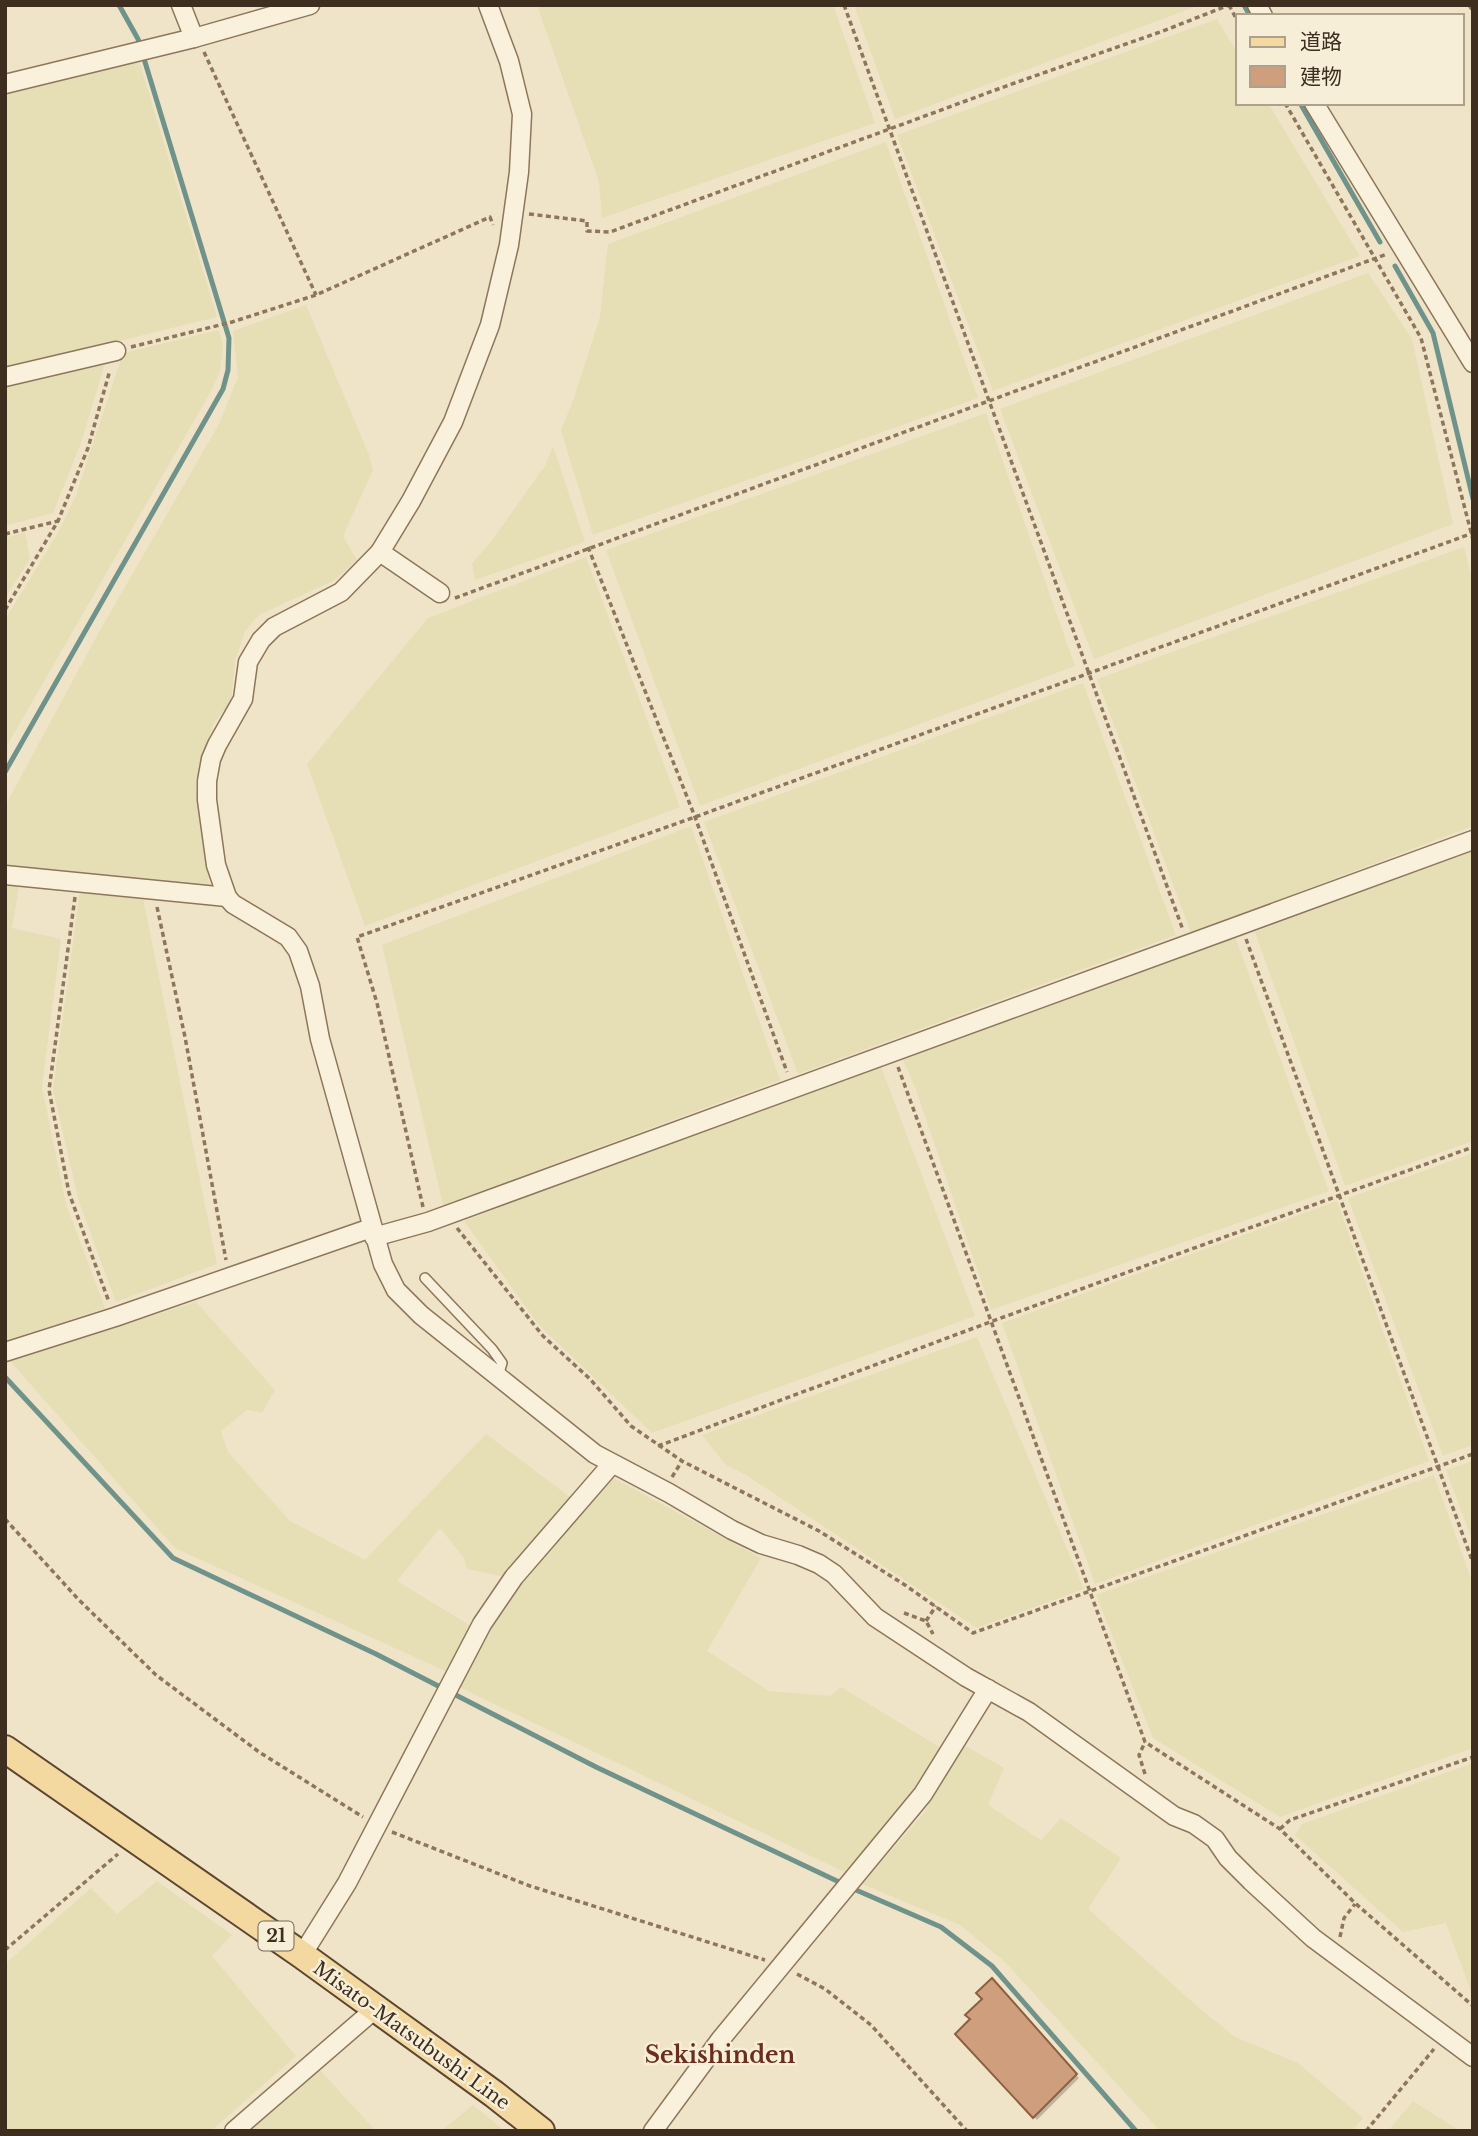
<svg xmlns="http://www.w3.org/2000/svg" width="1478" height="2136" font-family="'Libre Baskerville','Noto Sans JP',serif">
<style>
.farmland{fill:#e6deb5}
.shadow{fill:#0003}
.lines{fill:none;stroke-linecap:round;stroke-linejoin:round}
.stream{stroke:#6f938a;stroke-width:5}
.building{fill:#cf9f7d;stroke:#8d5f41;stroke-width:2}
.lane-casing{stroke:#8d765c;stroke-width:12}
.street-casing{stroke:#8d765c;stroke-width:21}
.primary-casing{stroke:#5b4430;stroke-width:30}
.path{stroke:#8d765c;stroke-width:3.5;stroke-dasharray:5 3.5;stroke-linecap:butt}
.lane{stroke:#faf1dc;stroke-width:9}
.street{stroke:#faf1dc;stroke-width:18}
.primary{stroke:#f3d9a0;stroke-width:26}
.labels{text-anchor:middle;stroke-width:5;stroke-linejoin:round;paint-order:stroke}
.shield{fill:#f7eed8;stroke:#756857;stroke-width:2}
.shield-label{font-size:18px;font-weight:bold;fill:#3d2e20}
.street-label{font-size:19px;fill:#3d2e20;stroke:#f7eed8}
.quarter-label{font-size:23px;font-weight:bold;fill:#6b2e1e;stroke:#f7eed8}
</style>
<rect width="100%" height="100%" fill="#f0e4c8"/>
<!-- farmland -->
<g class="farmland">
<polygon points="537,5 833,5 875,123 602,218 599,182"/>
<polygon points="854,5 1200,5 895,119"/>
<polygon points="1217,19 1238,54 1238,103 1268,103 1360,256 993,391 897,135"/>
<polygon points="139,61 217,317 5,369 5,93"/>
<polygon points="886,142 978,398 593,535 561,430 573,401 600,317 608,244"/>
<polygon points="1368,273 1412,339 1453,524 1094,659 1000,409"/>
<polygon points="306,305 369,455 373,470 343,536 357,560 335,580 259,615 245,631 235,661 231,702 214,723 195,781 210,890 5,867 5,806 99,632 219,424 238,377 233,331"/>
<polygon points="219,330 223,347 220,372 210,393 5,749 5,620 59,531 76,495 123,353"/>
<polygon points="106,360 81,443 53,513 5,526 5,384"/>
<polygon points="986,413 1075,666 700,806 606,550"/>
<polygon points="553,446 585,542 475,580 472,563 490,543 545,466"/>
<polygon points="25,532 30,559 5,598 5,538"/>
<polygon points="1464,547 1473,584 1473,826 1191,933 1097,679"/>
<polygon points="586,557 680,807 365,926 307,764 428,618"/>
<polygon points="1083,683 1176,935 798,1074 704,822"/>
<polygon points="691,826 780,1080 443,1205 382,945"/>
<polygon points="1473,850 1473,1141 1345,1186 1255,932"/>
<polygon points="5,885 19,887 12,928 61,939 42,1087 66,1204 105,1308 5,1341"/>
<polygon points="80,890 143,898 217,1264 116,1302 79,1202 53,1090"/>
<polygon points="1235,936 1329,1191 991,1310 915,1087 902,1058"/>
<polygon points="880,1064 975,1316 652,1433 538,1324 464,1221"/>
<polygon points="1473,1153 1473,1445 1443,1456 1348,1198"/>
<polygon points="1337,1201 1429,1461 1095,1584 1002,1323"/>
<polygon points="196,1302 275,1390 262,1413 247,1410 221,1431 228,1452 290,1521 365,1560 486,1434 571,1498 505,1577 467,1569 464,1558 440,1528 397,1581 471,1626 445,1671 175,1548 10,1361"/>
<polygon points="977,1337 1084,1589 977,1628 746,1475 725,1464 702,1435"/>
<polygon points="1473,1461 1473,1542 1446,1470"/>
<polygon points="1434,1475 1473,1584 1473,1748 1280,1817 1153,1738 1096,1595"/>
<polygon points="612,1477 761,1558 707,1651 769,1691 830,1696 841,1687 941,1748 894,1820 844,1872 457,1686 485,1633 529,1574"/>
<polygon points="964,1745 1004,1768 988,1805 1041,1840 1061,1818 1121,1858 1088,1909 1197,2006 1235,2037 1298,2063 1363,2118 1352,2131 1160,2131 1004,1961 960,1925 862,1884 923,1814"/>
<polygon points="1473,1763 1473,1997 1446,1923 1403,1932 1295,1835 1302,1824"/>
<polygon points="157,1881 232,1935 212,1956 296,2056 211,2131 5,2131 5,1964 91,1888 117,1914"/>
<polygon points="317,2067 376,2131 242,2131"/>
<polygon points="1413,2101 1460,2131 1388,2131"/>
<polygon points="473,2105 505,2131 441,2131"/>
</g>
<!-- shadow -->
<polygon class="shadow" points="992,1980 1079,2078 1037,2120 957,2034 973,2019"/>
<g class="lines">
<!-- stream -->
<g class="stream">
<polyline points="1244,5 1250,16"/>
<polyline points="1300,103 1380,242"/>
<polyline points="1395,266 1433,333 1473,499"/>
<polyline points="5,772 223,389 228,370 229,338 138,39 119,5"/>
<polyline points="5,1377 173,1558 376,1654 596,1767 856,1890 941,1927 992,1966 1136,2131"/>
</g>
</g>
<!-- building -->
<polygon class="building" points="992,1978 1077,2074 1033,2118 955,2034 970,2019 965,2015 982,1999 976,1993"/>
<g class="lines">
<defs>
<polyline id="lane" points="425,1278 492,1349 502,1363 498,1376"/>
<g id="street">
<polyline points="181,5 194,38"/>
<polyline points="488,5 509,61 522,114 519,172 509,245 490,325 453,422 411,501 380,552 341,592 274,627 261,640 248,662 243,699 217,745 211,759 207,781 207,800 216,865 227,897 233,904 288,937 298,951 310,986 320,1039 383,1264 396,1290 421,1315 595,1454 669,1493 732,1530 761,1544 798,1555 819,1564 834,1574 875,1617 966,1677 1029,1712 1174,1816 1194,1824 1215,1839 1228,1858 1251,1881 1313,1938 1473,2057"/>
<polyline points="1257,5 1263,16"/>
<polyline points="5,84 194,38 310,5"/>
<polyline points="1314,103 1473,363"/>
<polyline points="5,377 116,351"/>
<polyline points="380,552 440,593"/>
<polyline points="5,875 227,897"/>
<polyline points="374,1237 428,1222 1473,840"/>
<polyline points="5,1352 115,1317 371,1228"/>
<polyline points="302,1955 347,1883 482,1624 514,1577 611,1465"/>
<polyline points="234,2131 375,2009"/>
<polyline points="653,2131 720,2040 923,1794 988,1689"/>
</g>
<polyline id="primary" points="5,1749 302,1955 494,2094 541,2131"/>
</defs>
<!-- lane casing -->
<use href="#lane" class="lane-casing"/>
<!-- street casing -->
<use href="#street" class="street-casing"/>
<!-- primary casing -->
<use href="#primary" class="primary-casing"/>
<!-- path -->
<g class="path">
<polyline points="844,5 1183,930"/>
<polyline points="1229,5 1238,22"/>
<polyline points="1469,5 1473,11"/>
<polyline points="204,52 316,295"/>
<polyline points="1285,103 1421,338 1473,540"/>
<polyline points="529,214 587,221 587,231 610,232 1009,85 1163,31 1229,5"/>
<polyline points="131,347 232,322 316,295 490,217 493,225"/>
<polyline points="5,534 58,521"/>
<polyline points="588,547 695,817 787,1072"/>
<polyline points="455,598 1387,254"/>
<polyline points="5,610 58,521 88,448 110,370"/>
<polyline points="75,897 49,1090 69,1193 109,1302"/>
<polyline points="157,907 185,1037 226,1260"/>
<polyline points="1246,939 1473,1563"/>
<polyline points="898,1067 1145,1742 1280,1829 1355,1903 1473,2006"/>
<polyline points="423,1207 377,1003 357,937 695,817 1473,533"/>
<polyline points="457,1228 543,1336 590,1379 631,1426 682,1461 819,1531 905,1585 973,1633 1473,1454"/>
<polyline points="658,1446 990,1322 1473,1147"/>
<polyline points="672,1477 682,1461"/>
<polyline points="5,1519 79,1600 156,1675 259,1752 363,1817"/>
<polyline points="904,1613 926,1621 933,1634"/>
<polyline points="926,1621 936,1606"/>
<polyline points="1145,1774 1139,1755 1145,1742"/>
<polyline points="1280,1829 1290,1820 1473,1757"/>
<polyline points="392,1832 530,1886 765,1960"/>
<polyline points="1340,1937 1344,1918 1355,1904"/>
<polyline points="5,1950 118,1854"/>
<polyline points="797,1974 825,1989 871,2025 967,2131"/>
<polyline points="1366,2131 1434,2049"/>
</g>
<!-- lane -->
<use href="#lane" class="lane"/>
<!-- street -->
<use href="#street" class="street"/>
<!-- primary -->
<use href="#primary" class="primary"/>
</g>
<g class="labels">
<!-- shield labels -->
<rect class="shield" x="258.5" y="1921.5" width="35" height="29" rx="5"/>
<g class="shield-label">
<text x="276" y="1942">21</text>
</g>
<!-- street labels -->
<g class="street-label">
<text transform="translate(412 2035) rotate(36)" y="7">Misato-Matsubushi Line</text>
</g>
<!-- quarter labels -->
<g class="quarter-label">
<text x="720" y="2063">Sekishinden</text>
</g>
</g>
<!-- border -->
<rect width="1478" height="2136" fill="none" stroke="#3d2e20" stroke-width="14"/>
<!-- legend -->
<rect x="1236" y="14" width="228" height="91" fill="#f7eed8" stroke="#ada18e" stroke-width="2"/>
<rect x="1250" y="37" width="35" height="10" fill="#f3d9a0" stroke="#ada18e" stroke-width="2"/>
<text x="1300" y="49" font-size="21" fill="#3d2e20">道路</text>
<rect x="1250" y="66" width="35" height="21" fill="#cf9f7d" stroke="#ada18e" stroke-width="2"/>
<text x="1300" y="84" font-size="21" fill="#3d2e20">建物</text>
</svg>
